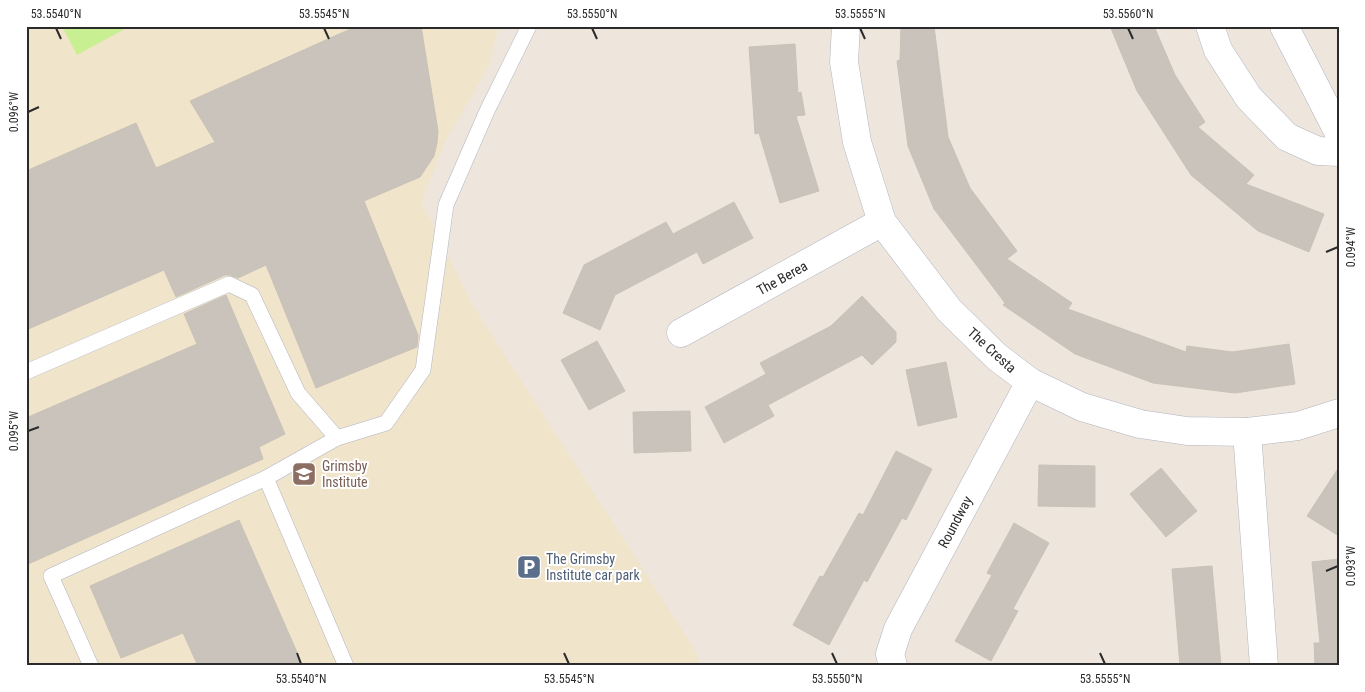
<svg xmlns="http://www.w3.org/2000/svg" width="1365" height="692" font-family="'Roboto Condensed',sans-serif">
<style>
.education{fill:#f0e4cb}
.pitch{fill:#c8ef91}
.building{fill:#c9c3bc;stroke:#c9c2b6}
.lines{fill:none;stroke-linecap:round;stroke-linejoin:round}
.service-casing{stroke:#b1b4c0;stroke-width:16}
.minor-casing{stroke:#b1b4c0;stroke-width:29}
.tertiary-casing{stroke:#b1b4c0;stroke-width:29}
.service{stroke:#fff;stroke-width:15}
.minor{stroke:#fff;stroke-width:28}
.tertiary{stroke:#fff;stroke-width:28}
.ticks{fill:none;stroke:#2b2b2b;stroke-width:2}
.labels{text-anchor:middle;stroke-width:4;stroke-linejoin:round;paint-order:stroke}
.street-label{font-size:14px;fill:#2b2b2b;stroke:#fff}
.education-label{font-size:14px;fill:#785e54;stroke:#fff;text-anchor:start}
.service-label{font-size:14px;fill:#4e5e75;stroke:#fff;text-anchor:start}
.neatline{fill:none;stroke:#2b2b2b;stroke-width:2}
.ticks-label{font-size:12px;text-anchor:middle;fill:#2b2b2b}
</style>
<rect width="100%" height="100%" fill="#eee6dd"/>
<!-- education -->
<polygon class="education" points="26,26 499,26 489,66 444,144 422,202 472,304 692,645 701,666 26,666"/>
<!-- pitch -->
<polygon class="pitch" points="62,26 130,26 77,55"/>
<!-- building -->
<g class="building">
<polygon points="357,26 421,26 438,131 437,143 434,156 420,177 364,201 418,335 417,347 316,388 266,265 238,278 230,275 225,275 176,297 164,270 26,330 26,171 136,123 156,168 215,142 190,101"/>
<polygon points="901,26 934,26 948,137 970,188 1017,251 1007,259 1072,303 1068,309 1186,352 1187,346 1232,352 1289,344 1295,384 1235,393 1153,383 1075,354 1003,305 1005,303 934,209 908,146 897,61 900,60"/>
<polygon points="1110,26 1154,26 1175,75 1205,122 1198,127 1254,175 1246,184 1324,214 1309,252 1258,231 1191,175 1137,91"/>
<polygon points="795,44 798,93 801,92 805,115 796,116 819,191 780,203 759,133 755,134 749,47"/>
<polygon points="734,202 753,238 703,264 697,252 615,295 600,330 563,313 584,265 666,222 673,234"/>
<polygon points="226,295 285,434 259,447 263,459 26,565 26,418 197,344 184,314"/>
<polygon points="862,296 896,332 896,342 872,365 862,355 768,405 774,416 724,443 705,407 766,374 760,363 831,326"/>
<polygon points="597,341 625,391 589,410 561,360"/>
<polygon points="946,362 957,417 918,426 906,370"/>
<polygon points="690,411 691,451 634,453 633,412"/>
<polygon points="896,451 932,469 906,520 902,518 867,582 864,580 829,645 793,625 820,576 823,577 859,513 863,515"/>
<polygon points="1039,465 1095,466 1095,507 1038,506"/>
<polygon points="1339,467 1339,536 1307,516"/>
<polygon points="1161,468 1197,511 1166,537 1130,494"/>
<polygon points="239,520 303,666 198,666 183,633 121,658 90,586"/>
<polygon points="1014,523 1049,543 1013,609 1018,611 991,661 955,641 992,575 987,573"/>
<polygon points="1339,559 1339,666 1315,666 1314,643 1320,643 1312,562"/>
<polygon points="1212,566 1221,666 1180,666 1172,569"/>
</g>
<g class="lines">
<defs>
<g id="service">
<polyline points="26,372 229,284 252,295 298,393 337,438"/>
<polyline points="266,478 346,666"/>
<polyline points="91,666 51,576 266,478 337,438 386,423 423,370 446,205 487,111 529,26"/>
</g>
<g id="minor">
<polyline points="846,26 844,62 857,142 882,222 949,310 997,357 1030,382 1082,407 1140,424 1187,431 1247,432 1298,426 1339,413"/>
<polyline points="1210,26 1218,50 1249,98 1287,137 1318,151 1339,152"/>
<polyline points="681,333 882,222"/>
<polyline points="1247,432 1264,666"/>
<polyline points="893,666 890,654 898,629 1030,382"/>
</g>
<polyline id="tertiary" points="1284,26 1339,133"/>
</defs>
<!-- service casing -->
<use href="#service" class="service-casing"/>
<!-- minor casing -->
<use href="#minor" class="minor-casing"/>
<!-- tertiary casing -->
<use href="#tertiary" class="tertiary-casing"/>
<!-- service -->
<use href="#service" class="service"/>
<!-- minor -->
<use href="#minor" class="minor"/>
<!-- tertiary -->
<use href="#tertiary" class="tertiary"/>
</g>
<!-- ticks -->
<path class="ticks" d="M56 28 61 39M324 28 329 39M592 28 597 39M860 28 865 39M1128 28 1133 39M28 112 39 107M1326 252 1338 247M28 431 39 427M1326 571 1338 566M297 653 301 664M564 653 569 664M832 653 837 664M1100 653 1105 664"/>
<!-- icons -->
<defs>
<symbol id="university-square" viewBox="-11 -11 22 22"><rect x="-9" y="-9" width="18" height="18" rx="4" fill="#8d6e63" stroke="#fff"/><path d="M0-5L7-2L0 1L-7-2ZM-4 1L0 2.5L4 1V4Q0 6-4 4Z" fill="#fff"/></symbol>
<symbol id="parking-square" viewBox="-11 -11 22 22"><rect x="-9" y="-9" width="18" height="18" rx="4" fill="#5c6f8a" stroke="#fff"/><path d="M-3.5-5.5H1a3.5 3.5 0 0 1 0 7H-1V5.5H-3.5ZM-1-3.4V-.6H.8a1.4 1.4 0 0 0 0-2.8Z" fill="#fff"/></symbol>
</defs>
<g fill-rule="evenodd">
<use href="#university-square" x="290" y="460" width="28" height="28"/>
<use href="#parking-square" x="515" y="553" width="28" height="28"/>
</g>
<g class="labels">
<!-- street labels -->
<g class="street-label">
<text transform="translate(782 278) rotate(-29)" y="5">The Berea</text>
<text transform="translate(992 350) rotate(42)" y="5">The Cresta</text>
<text transform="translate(955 522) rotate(-62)" y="5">Roundway</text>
</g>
<!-- education labels -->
<g class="education-label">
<text x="322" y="471">Grimsby<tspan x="322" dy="16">Institute</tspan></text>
</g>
<!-- service labels -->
<g class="service-label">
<text x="546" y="564">The Grimsby<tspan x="546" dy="16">Institute car park</tspan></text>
</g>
</g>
<!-- border -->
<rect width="1365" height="692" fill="none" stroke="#ffffff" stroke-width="55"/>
<rect x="28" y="28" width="1310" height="636" class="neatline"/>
<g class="ticks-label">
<text x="56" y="18">53.5540°N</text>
<text x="324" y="18">53.5545°N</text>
<text x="592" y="18">53.5550°N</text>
<text x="860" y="18">53.5555°N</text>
<text x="1128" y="18">53.5560°N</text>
<text transform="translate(14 112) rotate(-90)" y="4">0.096°W</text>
<text transform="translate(1351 247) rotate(-90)" y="4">0.094°W</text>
<text transform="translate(14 431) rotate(-90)" y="4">0.095°W</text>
<text transform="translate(1351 566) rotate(-90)" y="4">0.093°W</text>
<text x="301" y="683">53.5540°N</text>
<text x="569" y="683">53.5545°N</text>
<text x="837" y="683">53.5550°N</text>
<text x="1105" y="683">53.5555°N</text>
</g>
</svg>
